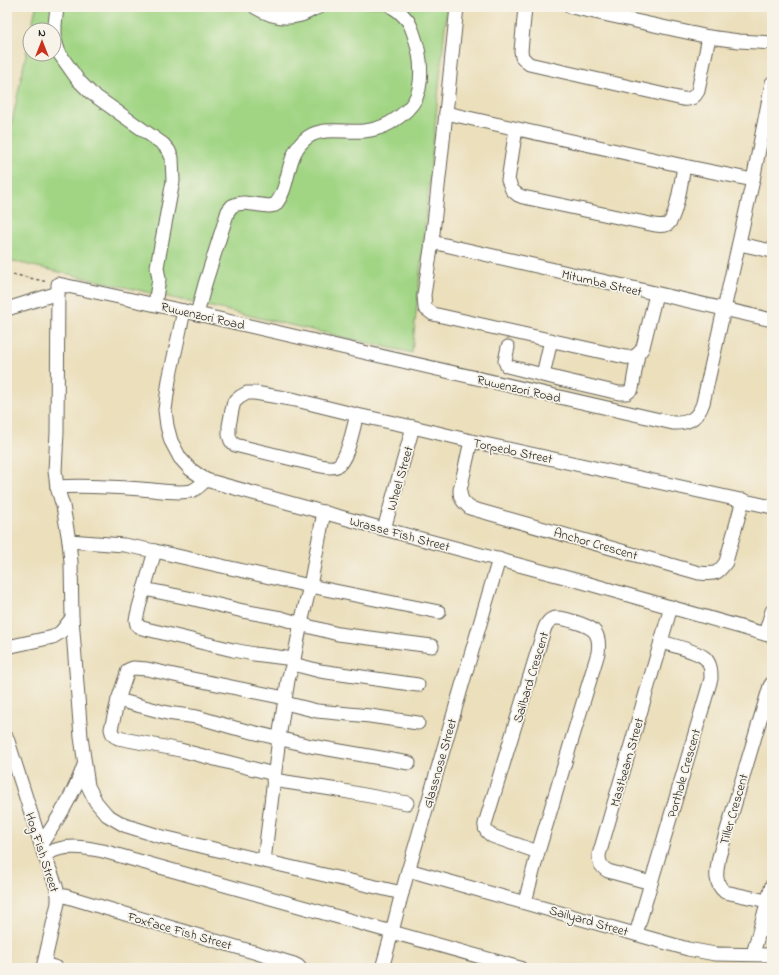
<svg xmlns="http://www.w3.org/2000/svg" width="779" height="975" font-family="'Indie Flower',sans-serif">
<style>
.green{fill:#a1d584;stroke:#5e7850}
.lines{fill:none;stroke-linecap:round;stroke-linejoin:round}
.minor-casing{stroke:#646054;stroke-width:15}
.path{stroke:#646054;stroke-width:1.5;stroke-dasharray:3 3;stroke-linecap:butt}
.minor{stroke:#fff;stroke-width:13}
.labels{text-anchor:middle;stroke-width:3.5;stroke-linejoin:round;paint-order:stroke}
.street-label{font-size:13px;fill:#1c1c1c;stroke:#f7f3e8}
</style>
<rect width="100%" height="100%" fill="#f7f3e8"/>
<filter id="ink" filterUnits="userSpaceOnUse"><feTurbulence type="fractalNoise" baseFrequency=".025" numOctaves="2"/><feDisplacementMap in="SourceGraphic" scale="8" xChannelSelector="R" yChannelSelector="G"/><feConvolveMatrix kernelMatrix="1 2 1 2 8 2 1 2 1" color-interpolation-filters="sRGB"/></filter>
<filter id="wash" filterUnits="userSpaceOnUse"><feTurbulence type="fractalNoise" baseFrequency=".012" numOctaves="4" result="noise"/><feDisplacementMap in="SourceGraphic" scale="16" xChannelSelector="R" yChannelSelector="G"/><feGaussianBlur stdDeviation="0.9" result="paint"/><feColorMatrix in="noise" values="0 0 0 0 0 0 0 0 0 0 0 0 0 0 0 0 0 1.4 0 .05"/><feComposite in="paint" operator="in"/></filter>
<g filter="url(#wash)">
<rect width="100%" height="100%" fill="#ebdfbc"/>
<!-- green -->
<polygon class="green" points="36,7 447,7 412,353 7,260 7,146 30,35 30,54 54,54 54,30 31,30"/>
</g>
<g filter="url(#ink)">
<g class="lines">
<defs>
<g id="minor">
<polyline points="57,7 55,25 55,40 59,53 78,80 91,93 163,144 169,151 172,158 173,181 159,256 157,267 159,279 155,304"/>
<path d="M255 7C269 16 284 20 301 15 307 13 313 9 319 7"/>
<path d="M457 7 446 113 432 242 424 295 425 308 433 314 625 357C634 358 639 355 643 347L656 294"/>
<path d="M525 7 521 51 522 57 529 64 683 99C690 100 695 97 698 91L709 37"/>
<polyline points="571,7 709,37 739,41 772,43"/>
<polyline points="446,113 684,166 753,180"/>
<path d="M516 129 508 180 512 190 518 195 523 197 655 225C660 226 664 226 668 224 676 218 682 178 684 166"/>
<polyline points="432,242 772,320"/>
<polyline points="739,244 772,251"/>
<polyline points="7,309 58,293"/>
<polyline points="184,311 169,380 165,410 167,426 171,441 180,458 190,469 206,480 384,529 579,581 772,636"/>
<path d="M197 314 205 284 228 211 232 206 237 204 244 203 269 206 275 205C292 185 284 154 308 137 324 126 346 133 364 131 373 130 383 127 390 123 400 117 411 108 416 98 417 95 418 92 419 89 423 69 420 51 413 32 412 29 410 24 408 21 404 16 399 10 392 7"/>
<polyline points="508,347 505,361 507,366 543,375 551,340"/>
<polyline points="543,375 559,379 619,393 627,393 632,389 638,354"/>
<path d="M357 415C353 427 348 460 337 466 333 468 326 467 321 466L243 447 235 445 231 441 229 435V426L232 410 234 402 240 397 247 393H255L296 400 357 415 413 427 471 441 772 507"/>
<path d="M471 441 460 490C460 499 463 502 470 508L699 573C715 574 717 575 726 562L743 500"/>
<path d="M57 487C85 485 113 487 141 489 156 490 177 494 191 491 198 489 201 484 206 480"/>
<polyline points="384,529 413,427"/>
<polyline points="69,541 124,545 155,551 310,586 439,612"/>
<polyline points="155,551 139,607 136,620 137,625 142,628 233,650 254,654 294,659"/>
<polyline points="144,589 198,600 243,611 281,618 311,627 338,634 432,646"/>
<polyline points="765,634 772,611"/>
<polyline points="7,647 53,637 61,632 72,618"/>
<polyline points="293,664 320,671 418,685"/>
<polyline points="118,700 167,713 197,717 235,728 311,746 409,763"/>
<polyline points="285,703 317,711 370,716 418,723"/>
<polyline points="7,738 44,854 56,886 58,894 58,903 43,968"/>
<path d="M274 774 180 750 118 738C113 736 112 734 111 729L118 700 128 670 133 668 147 669 183 677 285 698"/>
<polyline points="273,780 338,790 407,803"/>
<path d="M41 844C58 819 74 794 84 765"/>
<path d="M44 854C49 853 54 850 59 849 73 845 89 848 103 851L520 968"/>
<polyline points="264,861 279,738 288,680 294,659 301,623 310,586 324,512"/>
<polyline points="408,870 688,949 715,954 772,955"/>
<path d="M651 883 608 871C601 867 599 863 599 855L671 607"/>
<path d="M402 893 264 861 159 836 124 825 107 815 96 802 88 786 81 737 72 618 71 562 69 541 63 506 57 487 55 471 57 432 58 284 184 311 673 423C689 424 698 418 703 403L753 180 772 83"/>
<polyline points="58,894 294,964 298,966 300,968"/>
<path d="M767 901 725 892C713 883 717 869 719 857L770 686 772 683"/>
<path d="M525 902 538 852 598 653C599 646 600 636 593 630 587 625 565 618 557 618 550 618 546 624 544 630L485 824C484 830 488 833 492 836L538 852"/>
<path d="M636 934 711 679C711 671 711 664 705 658 697 651 672 645 661 642"/>
<polyline points="753,954 772,885"/>
<polyline points="44,964 57,968"/>
<path d="M382 968C392 935 399 901 409 868 438 765 469 662 499 559"/>
</g>
</defs>
<!-- minor casing -->
<use href="#minor" class="minor-casing"/>
<!-- path -->
<polyline class="path" points="7,273 48,282"/>
<!-- minor -->
<use href="#minor" class="minor"/>
</g>
</g>
<g class="labels">
<!-- street labels -->
<g class="street-label">
<text transform="translate(602 282) rotate(13)" y="5">Mitumba Street</text>
<text transform="translate(203 315) rotate(13)" y="5">Ruwenzori Road</text>
<text transform="translate(519 388) rotate(13)" y="5">Ruwenzori Road</text>
<text transform="translate(513 450) rotate(12)" y="5">Torpedo Street</text>
<text transform="translate(399 478) rotate(-74)" y="5">Wheel Street</text>
<text transform="translate(400 533) rotate(15)" y="5">Wrasse Fish Street</text>
<text transform="translate(596 543) rotate(16)" y="5">Anchor Crescent</text>
<text transform="translate(530 677) rotate(-73)" y="5">Sailbard Crescent</text>
<text transform="translate(626 762) rotate(-74)" y="5">Mastbeam Street</text>
<text transform="translate(439 763) rotate(-74)" y="5">Glassnose Street</text>
<text transform="translate(683 773) rotate(-74)" y="5">Porthole Crescent</text>
<text transform="translate(733 809) rotate(-74)" y="5">Tiller Crescent</text>
<text transform="translate(43 852) rotate(72)" y="5">Hog Fish Street</text>
<text transform="translate(589 920) rotate(16)" y="5">Sailyard Street</text>
<text transform="translate(180 930) rotate(16)" y="5">Foxface Fish Street</text>
</g>
</g>
<!-- margin -->
<rect width="779" height="975" fill="none" stroke="#f7f3e8" stroke-width="24"/>
<!-- north arrow -->
<g transform="translate(42 42)"><circle r="19" fill="#f7f3e8" stroke="#9f9d96"/>
<path d="M0-3L7 15L0 10L-7 15Z" fill="#c8321e"/>
<text y="-6" font-size="11" font-weight="bold" text-anchor="middle" fill="#1c1c1c">N</text>
</g>
</svg>
